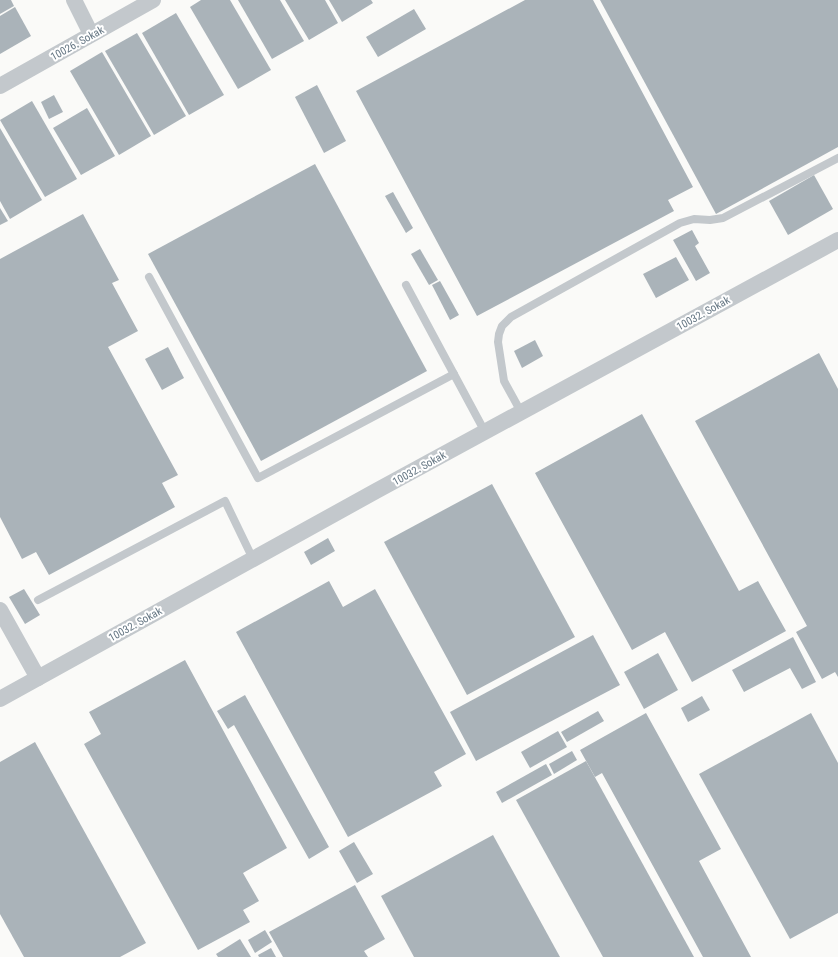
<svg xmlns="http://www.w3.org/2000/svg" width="838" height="957" font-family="'Roboto Condensed',sans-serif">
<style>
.building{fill:#aab3b9}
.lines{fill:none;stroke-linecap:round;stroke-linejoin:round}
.lane{stroke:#c3c8cc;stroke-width:8}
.street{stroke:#c3c8cc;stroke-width:16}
.labels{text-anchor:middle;stroke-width:4;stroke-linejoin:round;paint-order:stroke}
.street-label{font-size:11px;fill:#657683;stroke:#fff}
</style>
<rect width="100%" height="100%" fill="#fafaf8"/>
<!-- building -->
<g class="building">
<polygon points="0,0 11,0 14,6 0,14"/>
<polygon points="201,0 230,0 271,70 238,89 190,7"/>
<polygon points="238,0 280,0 304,41 272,59"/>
<polygon points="285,0 325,0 338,23 309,40"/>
<polygon points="329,0 371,0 373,3 342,22"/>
<polygon points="525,0 593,0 693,187 668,200 674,211 477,316 356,91"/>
<polygon points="600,0 838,0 838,147 716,214"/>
<polygon points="15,7 31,36 0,54 0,16"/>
<polygon points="414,9 426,29 378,57 366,37"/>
<polygon points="176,13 224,95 189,115 142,33"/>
<polygon points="137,33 186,116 154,135 105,51"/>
<polygon points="102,52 151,136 119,155 70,71"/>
<polygon points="317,85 346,141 324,153 295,97"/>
<polygon points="54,95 63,112 49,119 41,102"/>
<polygon points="32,101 77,179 45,197 0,120"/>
<polygon points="87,108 115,156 81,175 53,128"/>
<polygon points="0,128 42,200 10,219 0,201"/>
<polygon points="315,164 427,371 261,461 148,254"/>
<polygon points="814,175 833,209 788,235 769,201"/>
<polygon points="393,192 413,228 406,233 385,196"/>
<polygon points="0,208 8,221 0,225"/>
<polygon points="83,214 119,280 112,283 138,331 108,347 178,475 162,483 175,507 49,575 36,552 22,559 0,517 0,259"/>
<polygon points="692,230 699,243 695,246 710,273 696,281 673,240"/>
<polygon points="420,249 438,280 429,285 411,254"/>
<polygon points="676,257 689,280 656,298 643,274"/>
<polygon points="440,281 459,315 450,320 432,285"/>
<polygon points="535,340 543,356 522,368 514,351"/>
<polygon points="168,347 184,378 162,390 145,359"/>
<polygon points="819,353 838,389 838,677 835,672 822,679 796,632 807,626 695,421"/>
<polygon points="642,414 739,591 758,581 786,631 692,682 665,632 632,650 535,473"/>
<polygon points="492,484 575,637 467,695 384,542"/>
<polygon points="328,538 335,551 311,565 304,552"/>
<polygon points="329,581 343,607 375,589 466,754 434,772 442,786 348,837 236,632"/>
<polygon points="24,589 40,615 25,624 9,597"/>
<polygon points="593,635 620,685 476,761 450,712"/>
<polygon points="793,637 816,682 802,689 790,668 744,692 732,670"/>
<polygon points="658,653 678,690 644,709 624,672"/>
<polygon points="185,660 287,848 243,873 259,901 243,910 250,922 198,950 84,744 101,734 89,712"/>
<polygon points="245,695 329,847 309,859 234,725 228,729 217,711"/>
<polygon points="702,696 710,710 688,722 681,708"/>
<polygon points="598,711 604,721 567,742 561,732"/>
<polygon points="646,713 721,849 699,861 751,957 703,957 602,773 595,777 580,750"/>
<polygon points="811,713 838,763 838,913 790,939 699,774"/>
<polygon points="558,731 567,747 530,768 521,752"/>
<polygon points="35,742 146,943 120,957 24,957 0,914 0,762"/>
<polygon points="572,751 577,760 554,774 549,764"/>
<polygon points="586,761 694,957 603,957 516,800"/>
<polygon points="546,764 552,775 502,803 496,792"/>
<polygon points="493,835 560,957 414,957 381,896"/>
<polygon points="354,842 373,874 357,883 339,851"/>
<polygon points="355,885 385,939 364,951 368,957 283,957 269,932"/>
<polygon points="265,930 272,942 255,953 248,940"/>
<polygon points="240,939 251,957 218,957 216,954"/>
<polygon points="271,948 276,957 259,957 258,955"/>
</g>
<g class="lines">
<!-- lane -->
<g class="lane">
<polyline points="149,277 258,478 454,374"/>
<polyline points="406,285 485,432"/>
<polyline points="521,412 504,381 498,342 499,334 502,326 511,317 680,223 694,219 710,220 723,218 838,158"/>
<polyline points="38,600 225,501 253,559"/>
</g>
<!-- street -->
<g class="street">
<polyline points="74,0 91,34"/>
<polyline points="0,86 153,0"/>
<polyline points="0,610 38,678"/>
<polyline points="0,699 376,491 838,240"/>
</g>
</g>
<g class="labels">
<!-- street labels -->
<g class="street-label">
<text transform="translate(77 43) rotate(-29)" y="4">10026. Sokak</text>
<text transform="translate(703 313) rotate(-29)" y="4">10032. Sokak</text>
<text transform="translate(419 468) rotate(-29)" y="4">10032. Sokak</text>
<text transform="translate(135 624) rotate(-29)" y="4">10032. Sokak</text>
</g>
</g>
</svg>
